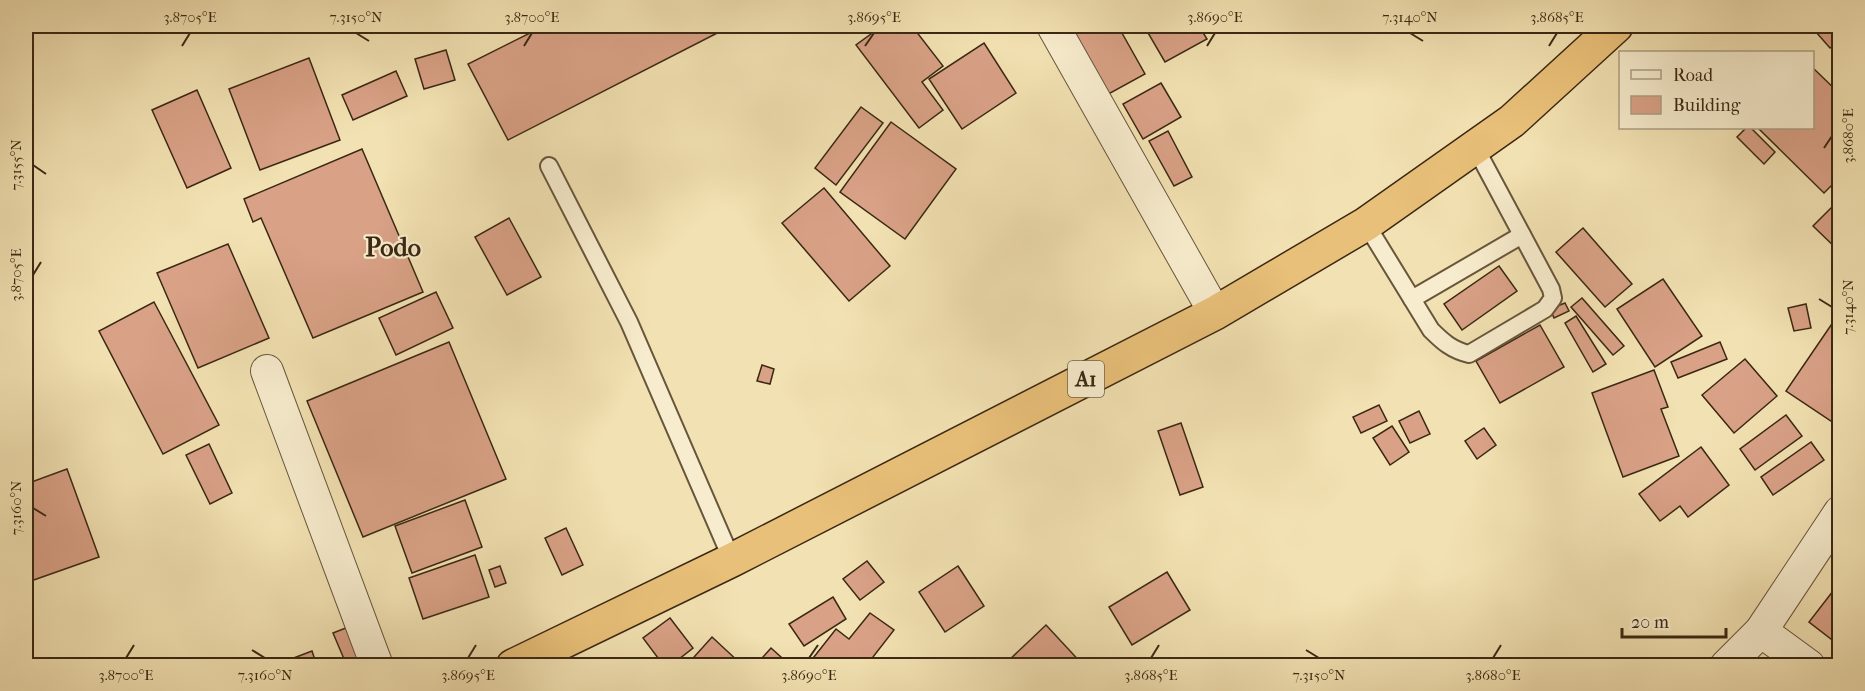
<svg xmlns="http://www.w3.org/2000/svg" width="1865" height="691" font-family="'IM FELL French Canon',serif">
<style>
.building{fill:#d9a186;stroke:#3a2813;stroke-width:1.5}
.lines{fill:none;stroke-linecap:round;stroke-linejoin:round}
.lane-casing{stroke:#68563b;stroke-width:20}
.street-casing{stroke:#68563b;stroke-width:34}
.highway-casing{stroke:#3a2813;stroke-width:36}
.lane{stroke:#f7eccd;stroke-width:16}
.street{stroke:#f7eccd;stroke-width:32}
.highway{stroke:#e9c079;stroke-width:33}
.ticks{fill:none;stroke:#3a2813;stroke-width:2}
.labels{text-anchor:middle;stroke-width:4.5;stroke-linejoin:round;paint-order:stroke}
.shield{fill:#f7eccd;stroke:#73634b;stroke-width:1.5}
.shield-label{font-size:21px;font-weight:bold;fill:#3a2813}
.quarter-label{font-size:26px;font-weight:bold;fill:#3a2813;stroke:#f7eccd}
.neatline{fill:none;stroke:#3a2813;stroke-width:2}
.ticks-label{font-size:15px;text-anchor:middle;fill:#3a2813}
</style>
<rect width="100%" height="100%" fill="#f2e1b2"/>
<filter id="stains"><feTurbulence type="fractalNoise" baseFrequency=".00333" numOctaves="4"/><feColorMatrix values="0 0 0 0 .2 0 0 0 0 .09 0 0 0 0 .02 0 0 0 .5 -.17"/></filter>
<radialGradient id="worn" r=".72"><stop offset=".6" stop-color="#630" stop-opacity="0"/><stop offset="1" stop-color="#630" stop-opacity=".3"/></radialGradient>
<!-- building -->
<g class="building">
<polygon points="544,26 731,26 508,140 468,64"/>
<polygon points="882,26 912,26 943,66 922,82 943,110 919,128 856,45"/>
<polygon points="1063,26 1118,26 1145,74 1103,97"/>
<polygon points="1144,26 1199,26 1207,39 1165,62"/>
<polygon points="1824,26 1840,26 1840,40 1830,48 1816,32"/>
<polygon points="984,43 1016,93 962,129 929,79"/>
<polygon points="446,50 455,80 424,89 415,59"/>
<polygon points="309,58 340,140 260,170 229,89"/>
<polygon points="1812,67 1840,94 1840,177 1824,193 1758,128 1812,128"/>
<polygon points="396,71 407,96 353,120 342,95"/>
<polygon points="1161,83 1181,117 1143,139 1123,104"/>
<polygon points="197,90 231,168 187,188 152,110"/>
<polygon points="861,107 883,123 836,185 815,168"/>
<polygon points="891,122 956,169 905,239 840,192"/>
<polygon points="1746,128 1751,128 1775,152 1764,164 1737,137"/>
<polygon points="1168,131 1192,177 1174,186 1149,141"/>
<polygon points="362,149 423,292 313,338 261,218 253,222 244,199"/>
<polygon points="824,188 890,266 849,301 782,223"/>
<polygon points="1836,203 1840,207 1840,252 1813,226"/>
<polygon points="509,218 541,277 507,295 475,237"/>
<polygon points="1583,228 1632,284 1605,307 1556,252"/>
<polygon points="228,244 269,338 198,368 157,273"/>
<polygon points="1499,266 1517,291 1462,330 1444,304"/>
<polygon points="1663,279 1702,336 1655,367 1617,309"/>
<polygon points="436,292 453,328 396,355 379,318"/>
<polygon points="1582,298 1624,346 1613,355 1571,307"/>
<polygon points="154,302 219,425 163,454 99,331"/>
<polygon points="1565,303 1569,311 1554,318 1550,309"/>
<polygon points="1806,304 1811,328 1794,331 1788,308"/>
<polygon points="1840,312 1840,427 1786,391"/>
<polygon points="1576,316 1606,364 1593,372 1565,323"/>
<polygon points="1540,325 1564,367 1500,403 1476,361"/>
<polygon points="449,342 506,479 363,537 307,401"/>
<polygon points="1720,342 1727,359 1678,378 1671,362"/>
<polygon points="1745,359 1777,396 1734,433 1702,395"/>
<polygon points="762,365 774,369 770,384 757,381"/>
<polygon points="1654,370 1668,407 1661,409 1679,456 1623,477 1592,393"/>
<polygon points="1379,405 1387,421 1361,433 1353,417"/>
<polygon points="1419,411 1430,434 1410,443 1399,421"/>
<polygon points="1786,415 1802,436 1755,470 1740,449"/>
<polygon points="1181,423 1203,487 1180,495 1158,431"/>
<polygon points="1392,426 1409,452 1390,465 1373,438"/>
<polygon points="1484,428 1496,445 1477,459 1465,441"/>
<polygon points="1811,442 1824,460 1773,495 1761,477"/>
<polygon points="209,444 232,493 210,504 186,455"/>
<polygon points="1701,447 1729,485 1688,517 1680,506 1660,521 1639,494"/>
<polygon points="67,469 99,557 28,582 26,577 26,484"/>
<polygon points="465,500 482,547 412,573 395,526"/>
<polygon points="566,528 583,565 562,575 545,538"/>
<polygon points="475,555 489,597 423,619 409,578"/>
<polygon points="867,561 884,582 860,600 843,579"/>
<polygon points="500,566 506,583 495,587 489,570"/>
<polygon points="958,566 984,606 945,632 919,592"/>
<polygon points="1167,572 1190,610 1132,645 1109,607"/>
<polygon points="1840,582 1840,646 1809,622"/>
<polygon points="833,597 846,619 804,646 789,624"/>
<polygon points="870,613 894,630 866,666 814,666 810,662 836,629 849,639"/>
<polygon points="670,618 693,648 670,666 664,666 643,638"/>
<polygon points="1046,625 1084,666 1006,666 1005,664"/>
<polygon points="351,626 363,666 347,666 333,633"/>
<polygon points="712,637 740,663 738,666 686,666"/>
<polygon points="771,648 791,666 755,666"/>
<polygon points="312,651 317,666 294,666 291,659"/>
</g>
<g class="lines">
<defs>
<g id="lane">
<polyline points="549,166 629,322 732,560"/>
<path d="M1366 224 1431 330C1443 342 1452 350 1469 354L1545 309 1553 298 1551 289 1475 147"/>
<polyline points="1412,299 1522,235"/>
</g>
<g id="street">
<polyline points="1053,26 1215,313"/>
<polyline points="267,371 377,666"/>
<polyline points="1761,631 1809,666"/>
<polyline points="1726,666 1761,631 1840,512"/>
</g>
<polyline id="highway" points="513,666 732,560 1215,313 1366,224 1512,121 1616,26"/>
</defs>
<!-- lane casing -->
<use href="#lane" class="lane-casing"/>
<!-- street casing -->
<use href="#street" class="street-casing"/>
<!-- highway casing -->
<use href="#highway" class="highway-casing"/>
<!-- lane -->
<use href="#lane" class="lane"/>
<!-- street -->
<use href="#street" class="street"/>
<!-- highway -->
<use href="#highway" class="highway"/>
</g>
<!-- ticks -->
<path class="ticks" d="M356 33 369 41M1410 33 1423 41M182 46 190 33M524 46 532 33M865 46 874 33M1207 46 1215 33M1549 46 1557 33M1824 148 1832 136M33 165 46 174M33 275 41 262M1819 299 1832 307M33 508 46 516M252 650 265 658M1306 650 1319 658M126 658 134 645M468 658 476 645M809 658 818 645M1151 658 1159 645M1493 658 1501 645"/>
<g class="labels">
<!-- shield labels -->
<rect class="shield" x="1068" y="361" width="36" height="36" rx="4.5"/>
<g class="shield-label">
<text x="1086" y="386">A1</text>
</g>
<!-- quarter labels -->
<g class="quarter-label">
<text x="393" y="256">Podo</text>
</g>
</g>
<!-- margin -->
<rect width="1865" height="691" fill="none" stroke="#f2e1b2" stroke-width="66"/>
<!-- legend -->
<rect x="1619" y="51" width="195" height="78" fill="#f7eccd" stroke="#ab9e83" stroke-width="1.5"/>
<rect x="1631" y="70" width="30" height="9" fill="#f7eccd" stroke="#ab9e83" stroke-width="1.5"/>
<text x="1673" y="81" font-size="18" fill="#3a2813">Road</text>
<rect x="1631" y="96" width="30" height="18" fill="#d9a186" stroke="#ab9e83" stroke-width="1.5"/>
<text x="1673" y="111" font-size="18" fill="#3a2813">Building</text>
<!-- scale -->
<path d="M1622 628v9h104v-9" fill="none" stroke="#3a2813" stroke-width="3"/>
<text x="1631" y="628" font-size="18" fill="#3a2813" stroke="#f7eccd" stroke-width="4.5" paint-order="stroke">20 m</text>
<rect x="33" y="33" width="1799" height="625" class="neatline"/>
<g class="ticks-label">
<text x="190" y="22">3.8705°E</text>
<text x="356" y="22">7.3150°N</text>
<text x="532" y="22">3.8700°E</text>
<text x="874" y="22">3.8695°E</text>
<text x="1215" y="22">3.8690°E</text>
<text x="1410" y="22">7.3140°N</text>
<text x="1557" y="22">3.8685°E</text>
<text transform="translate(1848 136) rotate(-90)" y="5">3.8680°E</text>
<text transform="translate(16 165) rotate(-90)" y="5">7.3155°N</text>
<text transform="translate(16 275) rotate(-90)" y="5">3.8705°E</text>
<text transform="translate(1848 307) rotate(-90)" y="5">7.3140°N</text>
<text transform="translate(16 508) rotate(-90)" y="5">7.3160°N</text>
<text x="126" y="680">3.8700°E</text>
<text x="265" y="680">7.3160°N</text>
<text x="468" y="680">3.8695°E</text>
<text x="809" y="680">3.8690°E</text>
<text x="1151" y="680">3.8685°E</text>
<text x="1319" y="680">7.3150°N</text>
<text x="1493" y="680">3.8680°E</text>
</g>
<rect width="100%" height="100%" filter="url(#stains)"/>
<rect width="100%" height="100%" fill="url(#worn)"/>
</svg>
